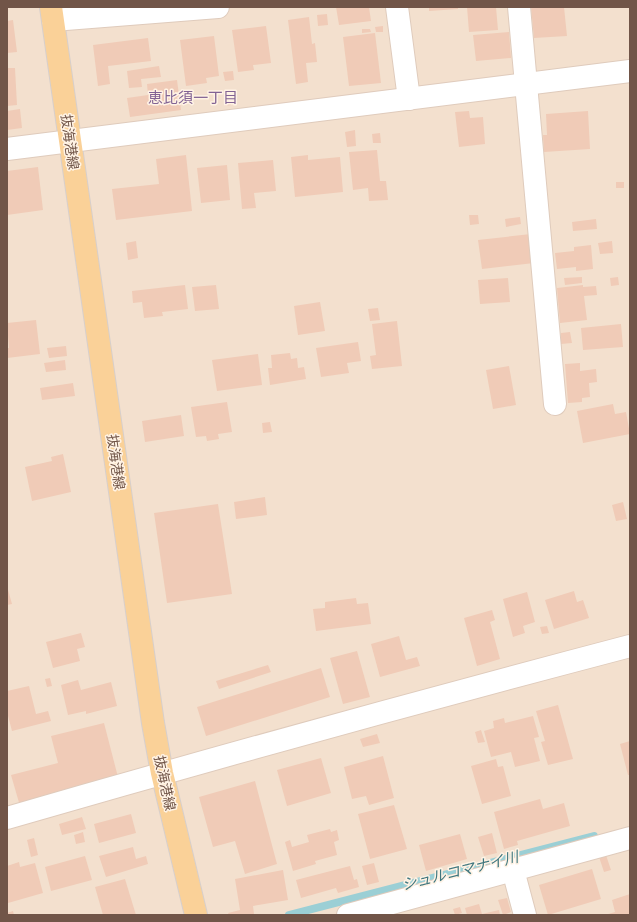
<svg xmlns="http://www.w3.org/2000/svg" width="637" height="922" font-family="'Varela Round','Noto Sans JP',sans-serif">
<style>
.residential{fill:#f3e0ce}
.lines{fill:none;stroke-linecap:round;stroke-linejoin:round}
.stream{stroke:#9bcfd5;stroke-width:8}
.building{fill:#f0cbb7}
.minor-casing{stroke:#dfcbbc;stroke-width:24}
.major-casing{stroke:#d7cfcc;stroke-width:24}
.minor{stroke:#fff;stroke-width:22}
.major{stroke:#fad198;stroke-width:22}
.labels{text-anchor:middle;stroke-width:3;stroke-linejoin:round;paint-order:stroke}
.street-label{font-size:14px;fill:#715548;stroke:#fff3e5}
.neighbourhood-label{font-size:15px;fill:#826394;stroke:#fff3e5}
.water-label{font-size:15px;font-style:italic;fill:#3f767e;stroke:#fff3e5}
</style>
<rect width="100%" height="100%" fill="#fbefdf"/>
<!-- residential -->
<rect class="residential" x="7" y="7" width="623" height="908"/>
<g class="lines">
<!-- stream -->
<polyline class="stream" points="289,915 594,836"/>
</g>
<!-- building -->
<g class="building">
<polygon points="336,7 369,7 371,21 339,25"/>
<polygon points="429,7 458,7 458,9 429,11"/>
<polygon points="467,7 496,7 498,30 469,32"/>
<polygon points="531,7 564,7 567,36 534,38"/>
<polygon points="327,14 328,25 318,26 317,15"/>
<polygon points="309,17 312,44 315,43 317,62 306,63 308,82 296,84 288,20"/>
<polygon points="13,20 17,52 7,53 7,21"/>
<polygon points="266,26 271,63 253,65 254,70 238,72 232,30"/>
<polygon points="383,26 383,32 376,32 375,27"/>
<polygon points="362,29 370,29 371,32 362,33"/>
<polygon points="509,32 511,58 476,61 473,35"/>
<polygon points="375,33 381,83 349,86 343,37"/>
<polygon points="214,36 219,76 206,78 207,83 186,86 180,40"/>
<polygon points="148,38 151,61 108,66 110,84 98,86 93,45"/>
<polygon points="159,66 161,77 141,79 142,87 129,88 127,71"/>
<polygon points="7,68 15,68 17,105 7,106"/>
<polygon points="233,71 234,80 225,81 223,72"/>
<polygon points="177,80 181,110 130,117 127,98 148,95 147,84"/>
<polygon points="231,98 231,105 225,106 224,99"/>
<polygon points="20,109 22,128 7,130 7,111"/>
<polygon points="469,111 470,118 483,117 485,144 459,147 455,112"/>
<polygon points="588,111 590,149 544,152 543,135 547,135 546,114"/>
<polygon points="355,130 356,146 347,147 345,132"/>
<polygon points="380,133 381,143 373,143 372,134"/>
<polygon points="377,150 380,181 386,181 388,200 369,201 368,188 353,190 349,152"/>
<polygon points="186,155 192,211 116,220 112,189 159,184 156,159"/>
<polygon points="308,155 308,160 340,157 343,192 295,197 291,157"/>
<polygon points="273,160 276,191 254,193 256,208 242,209 238,163"/>
<polygon points="227,165 230,200 201,203 197,168"/>
<polygon points="38,167 43,210 7,215 7,171"/>
<rect x="616" y="182" width="8" height="6"/>
<polygon points="469,215 478,215 479,224 470,225"/>
<polygon points="520,217 521,224 506,227 505,219"/>
<polygon points="596,219 597,229 573,231 572,222"/>
<polygon points="531,234 534,263 482,269 478,240"/>
<polygon points="136,241 138,258 128,260 126,243"/>
<polygon points="612,241 613,253 600,254 598,243"/>
<polygon points="591,245 593,269 576,271 576,267 557,269 555,253 574,251 574,247"/>
<polygon points="582,277 582,283 565,285 564,278"/>
<polygon points="618,277 619,285 611,286 610,278"/>
<polygon points="508,278 510,302 480,304 478,280"/>
<polygon points="185,285 188,309 162,312 163,316 144,318 142,302 133,303 132,291"/>
<polygon points="216,285 219,309 195,311 192,287"/>
<polygon points="583,285 583,287 596,286 597,295 584,296 587,320 560,323 557,288"/>
<polygon points="320,302 325,331 298,335 294,306"/>
<polygon points="378,308 380,320 370,321 368,309"/>
<polygon points="36,320 40,354 7,358 7,348 9,348 7,323"/>
<polygon points="397,321 402,366 372,369 370,356 376,355 372,324"/>
<polygon points="621,324 623,347 583,350 581,328"/>
<polygon points="570,332 572,343 561,344 561,333"/>
<polygon points="358,342 361,361 347,363 349,373 321,377 316,348"/>
<polygon points="66,346 67,356 49,358 47,348"/>
<polygon points="290,353 291,359 297,358 298,368 304,367 306,379 270,385 268,368 272,368 271,355"/>
<polygon points="258,354 262,385 217,391 212,360"/>
<polygon points="65,360 66,370 46,372 44,363"/>
<polygon points="580,363 580,371 596,369 597,382 589,383 590,397 582,398 582,402 568,403 565,364"/>
<polygon points="509,366 516,405 493,409 486,370"/>
<polygon points="73,383 75,396 42,400 40,388"/>
<polygon points="227,402 232,432 218,434 219,439 207,441 206,436 196,437 191,407"/>
<polygon points="613,404 615,414 626,412 630,434 583,443 577,411"/>
<polygon points="181,415 184,436 145,442 142,421"/>
<polygon points="270,422 272,432 263,433 262,423"/>
<polygon points="63,454 71,492 32,501 25,467 52,461 51,457"/>
<polygon points="265,497 267,515 236,519 234,502"/>
<polygon points="623,502 627,519 616,521 612,505"/>
<polygon points="218,504 232,594 167,603 154,513"/>
<polygon points="7,586 12,604 7,605"/>
<polygon points="574,591 577,602 583,600 589,618 554,629 545,600"/>
<polygon points="527,592 535,622 523,626 525,633 513,637 503,599"/>
<polygon points="356,598 357,604 368,603 371,624 316,631 313,609 325,608 325,602"/>
<polygon points="492,610 495,620 490,622 500,659 477,666 464,618"/>
<polygon points="547,626 549,633 542,634 540,627"/>
<polygon points="81,633 85,647 77,649 80,661 53,668 46,642"/>
<polygon points="399,636 406,660 417,657 420,666 380,677 371,644"/>
<polygon points="357,651 370,697 343,704 330,658"/>
<polygon points="268,665 271,672 219,689 216,681"/>
<polygon points="321,668 330,697 206,736 197,707"/>
<polygon points="50,678 52,686 47,687 45,679"/>
<polygon points="78,680 81,690 111,682 117,706 86,714 86,711 68,715 61,685"/>
<polygon points="29,686 36,714 48,711 51,721 12,731 7,712 7,691"/>
<polygon points="558,705 573,759 548,765 541,742 545,741 536,711"/>
<polygon points="533,716 539,737 534,738 540,761 515,767 511,752 491,757 484,731 494,728 493,721 504,718 505,723"/>
<polygon points="104,723 119,781 20,806 11,775 58,763 51,736"/>
<polygon points="481,730 485,742 478,743 475,732"/>
<polygon points="377,734 380,743 363,747 360,739"/>
<polygon points="630,741 630,775 628,775 620,744"/>
<polygon points="383,756 394,798 369,805 366,796 352,799 344,767"/>
<polygon points="321,758 331,793 287,806 277,770"/>
<polygon points="496,759 498,767 503,766 511,796 482,804 471,766"/>
<polygon points="255,781 277,864 245,874 235,841 213,847 199,797"/>
<polygon points="540,799 543,809 564,803 570,826 517,841 518,845 504,849 494,812"/>
<polygon points="394,805 407,849 370,859 358,814"/>
<polygon points="131,814 136,833 99,843 94,824"/>
<polygon points="82,817 86,829 62,835 59,824"/>
<polygon points="330,829 331,832 337,830 339,840 334,842 337,855 315,861 316,864 293,871 285,842 290,840 292,847 309,842 307,835"/>
<polygon points="83,832 85,842 76,844 74,835"/>
<polygon points="492,833 497,853 484,856 478,837"/>
<polygon points="460,834 467,859 426,871 419,845"/>
<polygon points="34,838 38,855 31,857 27,840"/>
<polygon points="133,847 136,859 146,856 148,864 106,877 99,856"/>
<polygon points="606,855 611,870 604,872 599,857"/>
<polygon points="85,856 92,880 51,891 45,867"/>
<polygon points="19,862 20,867 35,863 43,893 8,903 7,866"/>
<polygon points="374,863 379,882 367,885 362,866"/>
<polygon points="350,866 354,880 357,879 359,887 338,893 336,888 301,898 296,880"/>
<polygon points="592,869 601,899 548,915 539,885"/>
<polygon points="283,870 288,900 253,906 254,914 229,915 228,913 240,910 235,879"/>
<polygon points="125,879 136,915 103,915 95,887"/>
<polygon points="630,894 630,915 605,915 615,912 612,900"/>
<polygon points="507,898 511,912 503,915 498,900"/>
<polygon points="479,904 482,914 499,910 500,915 467,915 465,908"/>
<polygon points="460,907 462,913 455,915 453,909"/>
<polygon points="13,911 14,915 7,915 7,913"/>
</g>
<g class="lines">
<defs>
<g id="minor">
<polyline points="397,7 409,99"/>
<polyline points="519,7 555,404"/>
<polyline points="53,20 218,7"/>
<polyline points="7,149 630,71"/>
<path d="M7 818C214 758 421 701 630 646"/>
<polyline points="513,870 525,915"/>
<polyline points="348,915 630,838"/>
</g>
<polyline id="major" points="51,7 153,723 162,773 196,915"/>
</defs>
<!-- minor casing -->
<use href="#minor" class="minor-casing"/>
<!-- major casing -->
<use href="#major" class="major-casing"/>
<!-- minor -->
<use href="#minor" class="minor"/>
<!-- major -->
<use href="#major" class="major"/>
</g>
<g class="labels">
<!-- street labels -->
<g class="street-label">
<text transform="translate(70 142) rotate(82)" y="5">抜海港線</text>
<text transform="translate(116 462) rotate(82)" y="5">抜海港線</text>
<text transform="translate(165 783) rotate(78)" y="5">抜海港線</text>
</g>
<!-- neighbourhood labels -->
<g class="neighbourhood-label">
<text x="193" y="103">恵比須一丁目</text>
</g>
<!-- water labels -->
<g class="water-label">
<text transform="translate(460 871) rotate(-14)" y="5">シュルコマナイ川</text>
</g>
</g>
<!-- border -->
<rect width="637" height="922" fill="none" stroke="#715548" stroke-width="16"/>
</svg>
